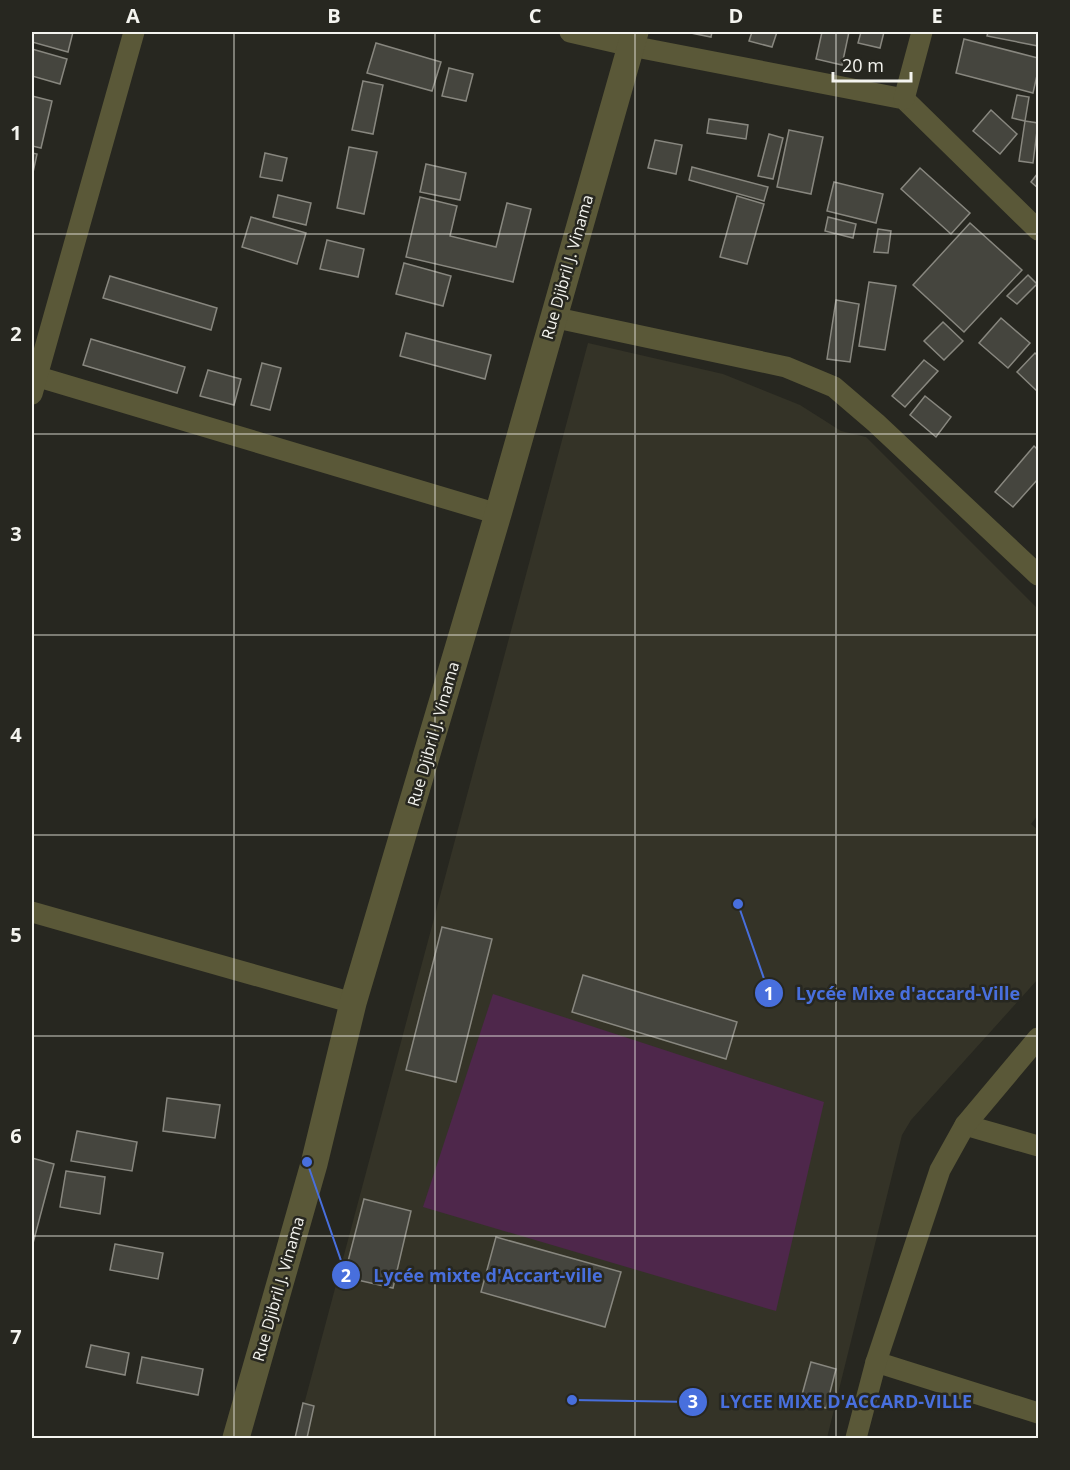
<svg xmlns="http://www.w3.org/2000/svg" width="1070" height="1470" font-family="'Open Sans',sans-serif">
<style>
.built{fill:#343327}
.green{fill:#4e274b}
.building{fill:#45453e;stroke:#88877f;stroke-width:1.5}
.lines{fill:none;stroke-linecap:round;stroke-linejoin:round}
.minor{stroke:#5a5838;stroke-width:21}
.tertiary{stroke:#5a5838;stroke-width:27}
.grid{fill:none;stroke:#f4f4ef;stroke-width:1.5;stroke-opacity:0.55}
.labels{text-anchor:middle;stroke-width:5;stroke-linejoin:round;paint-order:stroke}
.street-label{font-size:16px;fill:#f4f4ef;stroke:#272720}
.leader{fill:none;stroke:#486fdd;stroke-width:2}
.callout-dot{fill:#486fdd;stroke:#272720;stroke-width:2}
.mark-label{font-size:18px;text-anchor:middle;font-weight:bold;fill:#fff}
.callout-label{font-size:18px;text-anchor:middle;font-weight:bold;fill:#486fdd;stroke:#272720;stroke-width:5;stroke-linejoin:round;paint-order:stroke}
.neatline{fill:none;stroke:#f4f4ef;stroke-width:2}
.grid-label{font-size:20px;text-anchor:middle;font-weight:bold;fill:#f4f4ef}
</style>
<rect width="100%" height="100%" fill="#272720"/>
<!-- built -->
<polygon class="built" points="588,343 723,374 800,405 841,431 866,437 1038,609 1038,815 1031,824 1038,830 1038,979 911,1120 902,1135 827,1438 295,1438"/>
<!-- green -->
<polygon class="green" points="493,994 824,1102 776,1311 423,1207"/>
<!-- building -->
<g class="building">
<polygon points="32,32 73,32 68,52 32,42"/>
<polygon points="686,32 712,32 711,37"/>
<polygon points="752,32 777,32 772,47 749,41"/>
<polygon points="822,32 849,32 842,65 816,59"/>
<polygon points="861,32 884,32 880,48 858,43"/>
<polygon points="988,32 1038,32 1038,46 987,36"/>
<polygon points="964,39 1038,58 1038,71 1033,93 956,73"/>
<polygon points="376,43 441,62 432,91 367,73"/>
<polygon points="32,49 67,59 60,84 32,76"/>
<polygon points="449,68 473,74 466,101 442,96"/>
<polygon points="363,81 383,85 373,134 352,130"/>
<polygon points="1017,95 1029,97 1025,121 1012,118"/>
<polygon points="32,96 52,101 41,148 32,146"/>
<polygon points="991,110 1017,134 1000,154 973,131"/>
<polygon points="709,119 748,125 746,139 707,133"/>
<polygon points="1025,121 1038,123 1033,163 1019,161"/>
<polygon points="789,130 823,137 811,194 777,187"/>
<polygon points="769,134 783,138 773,179 758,176"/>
<polygon points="655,140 682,145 676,174 648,168"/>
<polygon points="349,147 377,152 364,214 337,208"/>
<polygon points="32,153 37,154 32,177"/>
<polygon points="265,153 287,158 282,181 260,177"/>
<polygon points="426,164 466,173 460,200 420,192"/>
<polygon points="692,167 768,187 764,201 689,180"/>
<polygon points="920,168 970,213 951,234 901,189"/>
<polygon points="1038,173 1038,188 1031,182"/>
<polygon points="834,182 883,194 876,223 827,211"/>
<polygon points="278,195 311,203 306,225 273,217"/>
<polygon points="737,196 764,204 747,264 720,257"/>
<polygon points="420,197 457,206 450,236 496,247 507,203 531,209 513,282 406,257"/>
<polygon points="251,217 306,233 297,264 242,247"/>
<polygon points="828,217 856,224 853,238 825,231"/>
<polygon points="970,223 1022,270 964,332 913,285"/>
<polygon points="878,229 891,231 888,253 874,252"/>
<polygon points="327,240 364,249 358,277 320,269"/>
<polygon points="404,263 451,276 443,306 396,294"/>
<polygon points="1028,275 1037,284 1017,304 1007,296"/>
<polygon points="110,276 217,308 211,330 103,298"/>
<polygon points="869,282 896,286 885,350 859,346"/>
<polygon points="836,300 859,304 850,362 827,359"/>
<polygon points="1001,318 1030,343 1008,368 979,343"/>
<polygon points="943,322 963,341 944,360 924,341"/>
<polygon points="406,333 491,355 485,379 400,356"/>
<polygon points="91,339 185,367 177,393 83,365"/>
<polygon points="1035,353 1038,356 1038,392 1017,372"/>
<polygon points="924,360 938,371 905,407 892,396"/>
<polygon points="262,363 281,368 270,410 251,405"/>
<polygon points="208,370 241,379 234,405 200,396"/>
<polygon points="925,396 951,417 936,437 910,415"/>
<polygon points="1034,446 1038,450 1038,479 1013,507 995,492"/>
<polygon points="442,927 492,939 456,1082 406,1070"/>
<polygon points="583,975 737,1022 726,1059 572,1012"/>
<polygon points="167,1098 220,1105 215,1138 163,1131"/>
<polygon points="77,1131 137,1142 132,1171 71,1161"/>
<polygon points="32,1158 54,1164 32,1247"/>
<polygon points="66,1171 105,1177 100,1214 60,1207"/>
<polygon points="364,1199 411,1211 393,1288 344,1277"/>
<polygon points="496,1237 621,1272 605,1327 481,1292"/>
<polygon points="115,1244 163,1253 158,1279 110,1270"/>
<polygon points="91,1345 129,1353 125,1375 86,1367"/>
<polygon points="142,1357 203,1369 198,1395 137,1383"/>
<polygon points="811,1362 836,1369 826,1408 800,1402"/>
<polygon points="303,1403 314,1406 307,1438 295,1438"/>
</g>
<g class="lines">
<!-- minor -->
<g class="minor">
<polyline points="570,32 631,46 904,99 1038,230"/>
<polyline points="904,99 922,32"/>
<polyline points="552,317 786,367 834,387 876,423 1038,575"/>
<polyline points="32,375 498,514"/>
<polyline points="32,394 134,32"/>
<polyline points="32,912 353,1003"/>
<polyline points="965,1125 1038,1146"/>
<polyline points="876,1362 1038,1413"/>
<polyline points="856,1438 876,1362 940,1170 965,1125 1038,1038"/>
</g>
<!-- tertiary -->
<polyline class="tertiary" points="236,1438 314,1164 353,1003 498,514 635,32"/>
</g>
<!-- grid -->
<path class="grid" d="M234 32V1438M435 32V1438M635 32V1438M836 32V1438M32 234H1038M32 434H1038M32 635H1038M32 835H1038M32 1036H1038M32 1236H1038"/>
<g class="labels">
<!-- street labels -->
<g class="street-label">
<text transform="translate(567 267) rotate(-74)" y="6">Rue Djibril J. Vinama</text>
<text transform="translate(433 734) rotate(-74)" y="6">Rue Djibril J. Vinama</text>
<text transform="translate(278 1289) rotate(-74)" y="6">Rue Djibril J. Vinama</text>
</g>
</g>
<!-- callouts -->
<path class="leader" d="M738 904L769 993M307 1162L346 1275M572 1400L693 1402"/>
<g class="callout-dot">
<circle cx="738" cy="904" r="6"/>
<circle cx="307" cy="1162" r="6"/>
<circle cx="572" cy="1400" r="6"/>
<circle cx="769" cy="993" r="15"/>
<circle cx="346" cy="1275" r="15"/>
<circle cx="693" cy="1402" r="15"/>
</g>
<g class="mark-label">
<text x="769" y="1000">1</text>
<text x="346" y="1282">2</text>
<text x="693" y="1408">3</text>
</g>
<g class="callout-label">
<text x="908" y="1000">Lycée Mixe d'accard-Ville</text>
<text x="488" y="1282">Lycée mixte d'Accart-ville</text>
<text x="846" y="1408">LYCEE MIXE D'ACCARD-VILLE</text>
</g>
<!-- border -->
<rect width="1070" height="1470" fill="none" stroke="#272720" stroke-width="66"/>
<!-- scale -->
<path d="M833 72v9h78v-9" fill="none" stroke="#f4f4ef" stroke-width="3"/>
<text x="842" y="72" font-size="18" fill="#f4f4ef" stroke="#272720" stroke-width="4.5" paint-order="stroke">20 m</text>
<rect x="33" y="33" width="1004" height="1404" class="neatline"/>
<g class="grid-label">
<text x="133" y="23">A</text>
<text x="334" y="23">B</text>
<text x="535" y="23">C</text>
<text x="736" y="23">D</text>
<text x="937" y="23">E</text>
<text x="16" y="140">1</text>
<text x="16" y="341">2</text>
<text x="16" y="541">3</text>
<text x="16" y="742">4</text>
<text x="16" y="942">5</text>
<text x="16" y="1143">6</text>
<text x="16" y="1344">7</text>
</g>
</svg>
